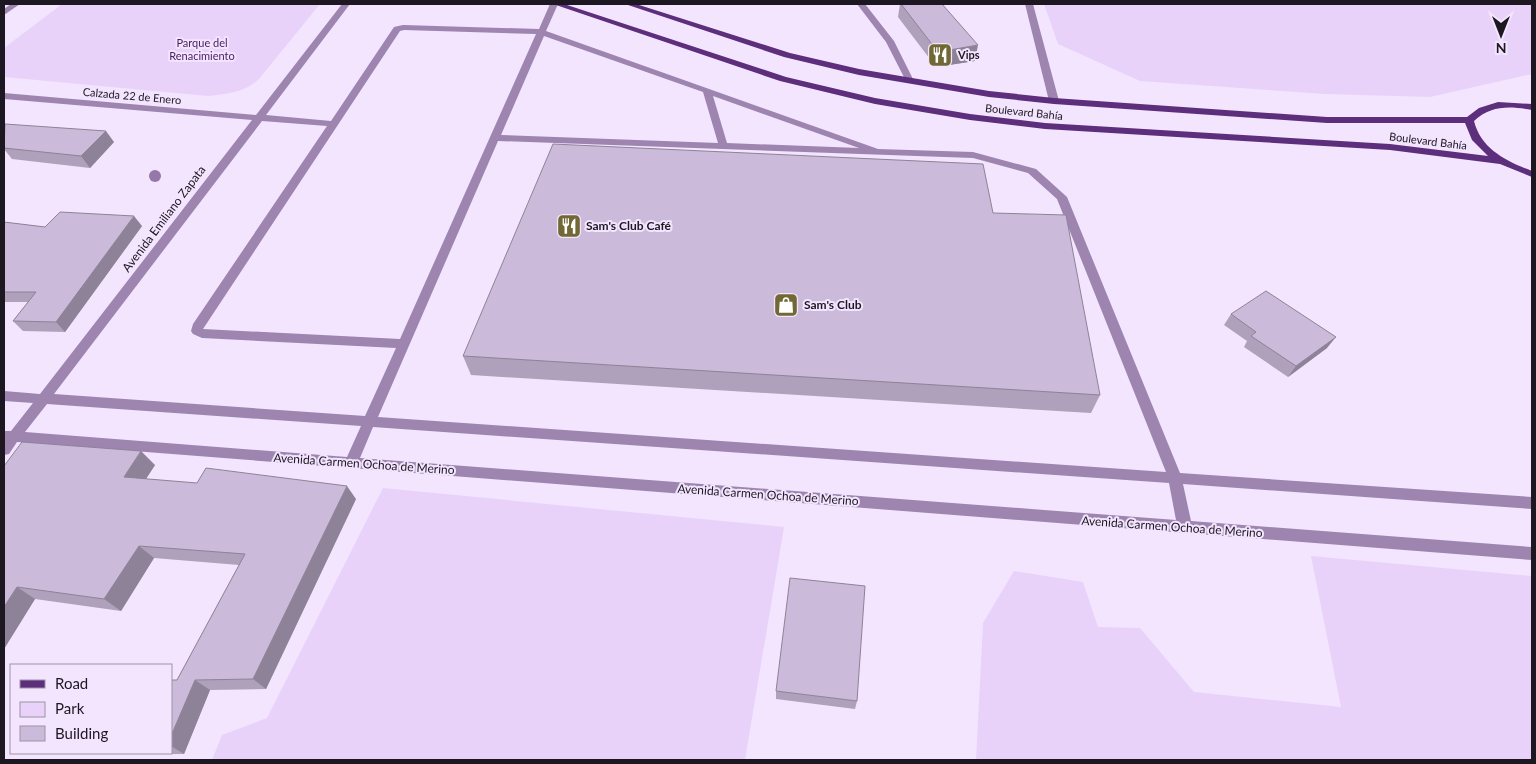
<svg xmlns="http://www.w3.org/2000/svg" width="1536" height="764" font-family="Lato,sans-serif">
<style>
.green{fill:#e8d2fa}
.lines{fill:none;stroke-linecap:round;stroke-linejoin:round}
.minor{fill:#9d85b0;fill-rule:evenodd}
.major{fill:#5c2e7b;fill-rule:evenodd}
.tree{fill:#9577a9}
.wall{fill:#afa0bb}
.shaded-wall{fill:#8e8298}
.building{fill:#cbbad9;stroke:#8e8298}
.labels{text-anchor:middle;stroke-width:4;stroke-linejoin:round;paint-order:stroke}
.far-park-label{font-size:11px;fill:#481d64;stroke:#f3e5fe}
.far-poi-label{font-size:11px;font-weight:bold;fill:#1d1722;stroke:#f3e5fe;text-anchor:start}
.far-street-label{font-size:11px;fill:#1d1722;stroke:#f3e5fe}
.street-label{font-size:12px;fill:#1d1722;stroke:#f3e5fe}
.poi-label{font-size:12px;font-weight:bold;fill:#1d1722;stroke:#f3e5fe;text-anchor:start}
</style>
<rect width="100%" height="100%" fill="#f3e5fe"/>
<!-- green -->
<g class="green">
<path d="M62 4H320L259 79C246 92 226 94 208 96L4 77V48Z"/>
<polygon points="1044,4 1532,4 1532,74 1430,97 1325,94 1140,81 1058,44"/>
<polygon points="383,488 784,527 745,760 212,760 222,735 267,718"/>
<polygon points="1311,556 1532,576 1532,760 976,760 983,623 1014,571 1083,582 1098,627 1140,628 1194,692 1341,707"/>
</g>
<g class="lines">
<!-- minor -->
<g class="minor">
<polygon points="11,4 20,4 4,15 4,9"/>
<path d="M342 4H350L266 115 331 121 394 27 403 25 539 29 550 4H558L546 31 878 149 973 152 1036 169 1067 197 1180 473 1532 497V509L1183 484 1191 521 1532 547V560L17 442 9 454 4 455V431H11L33 403 4 401V391L40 394 252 120 4 99V93L256 115ZM404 30 536 34 400 339 203 329 400 31ZM544 36 703 92 718 143 501 135ZM713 96 859 148 727 143ZM262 121 327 126 193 324 191 331 193 334 202 338 396 348 365 416 54 394ZM498 141 973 158 1028 173 1057 199 1166 472 378 417ZM47 404 361 426 347 457 25 432ZM373 427 1169 483 1176 520 360 458Z"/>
<polygon points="857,4 865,4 894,41 914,81 913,83 907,83 886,42"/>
<polygon points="1025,4 1033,4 1059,101 1057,103 1054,104 1049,101"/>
</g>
<!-- major -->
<path class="major" d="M553 4H564L786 77 875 98 970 114 1045 123 1390 144 1488 156 1472 140 1465 123H1327L1054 104 989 97 859 75 784 57 625 4H636L790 53 859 69 989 91 1054 98 1327 117H1467L1479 108 1498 102 1532 104V110C1510 106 1491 105 1474 121 1481 149 1506 161 1532 171V177L1500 164 1390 150 1045 129 970 120 875 104 780 81Z"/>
</g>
<!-- trees -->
<circle class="tree" cx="155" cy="176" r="6"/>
<!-- wall -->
<g class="wall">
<polygon points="900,4 942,4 975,61 936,67 898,17"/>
<polygon points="4,133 114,142 90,168 12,159 4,149"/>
<polygon points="993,213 1100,395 1091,413 471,375 463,356"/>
<polygon points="4,222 45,227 142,226 65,332 23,331 13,321 28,302 4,302"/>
<polygon points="1231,314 1327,348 1288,377 1244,347 1247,341 1224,325"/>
<polygon points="155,465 146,479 356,499 266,689 210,690 184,754 130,754 129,753 171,753 171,680 177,680 239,565 154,558 121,611 35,599 4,649 4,466"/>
<polygon points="776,691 857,701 855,709 776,699"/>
</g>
<!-- shaded-wall -->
<g class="shaded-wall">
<polygon points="978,45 975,61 936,67 938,52"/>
<polygon points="106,131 114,142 90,168 81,156"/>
<polygon points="134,216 142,226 65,332 56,322"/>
<polygon points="1336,337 1327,348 1288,377 1296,366"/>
<polygon points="141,451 155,465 138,491 124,477"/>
<polygon points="347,486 356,499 266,689 253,679"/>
<polygon points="139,546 154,558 121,611 104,599"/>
<polygon points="17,587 35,599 4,649 4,607"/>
<polygon points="195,680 210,690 184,754 171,746 171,736"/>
</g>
<!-- building -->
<g class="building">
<polygon points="901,4 942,4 978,45 938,52"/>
<polygon points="5,124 106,131 81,156 4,148"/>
<polygon points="553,144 983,164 993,213 1066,215 1100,395 463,356"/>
<polygon points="60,212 134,216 56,322 13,321 36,292 4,292 4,222 45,227"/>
<polygon points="1266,291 1336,337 1296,366 1251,336 1256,332 1231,314"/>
<polygon points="22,442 141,451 124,477 197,483 206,468 347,486 253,679 195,680 171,736 171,680 177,680 245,554 139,546 104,599 17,587 4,607 4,466"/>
<polygon points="790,578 865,586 857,701 776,691"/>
</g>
<!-- icons -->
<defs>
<symbol id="restaurant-square" viewBox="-11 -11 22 22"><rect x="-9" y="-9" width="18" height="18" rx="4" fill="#716835" stroke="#f3e5fe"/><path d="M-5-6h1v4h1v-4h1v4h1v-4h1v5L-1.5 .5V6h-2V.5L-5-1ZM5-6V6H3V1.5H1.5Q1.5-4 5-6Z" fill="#fff"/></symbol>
<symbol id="shop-square" viewBox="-11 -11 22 22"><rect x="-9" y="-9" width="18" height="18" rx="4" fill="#716835" stroke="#f3e5fe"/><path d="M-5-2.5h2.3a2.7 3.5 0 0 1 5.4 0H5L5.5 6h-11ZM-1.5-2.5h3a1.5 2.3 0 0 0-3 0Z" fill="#fff"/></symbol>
</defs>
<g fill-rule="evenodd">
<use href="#restaurant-square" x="926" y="41" width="28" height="28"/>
<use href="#restaurant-square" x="555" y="212" width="28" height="28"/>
<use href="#shop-square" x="772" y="291" width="28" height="28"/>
</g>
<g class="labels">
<!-- far-park labels -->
<g class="far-park-label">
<text x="202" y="47">Parque del<tspan x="202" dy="13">Renacimiento</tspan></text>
</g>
<!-- far-poi labels -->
<g class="far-poi-label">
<text x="958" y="59">Vips</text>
</g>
<!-- far-street labels -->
<g class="far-street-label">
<text transform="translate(132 96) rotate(5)" y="4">Calzada 22 de Enero</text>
<text transform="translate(1024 112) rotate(6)" y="4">Boulevard Bahía</text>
<text transform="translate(1428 141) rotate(7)" y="4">Boulevard Bahía</text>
</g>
<!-- street labels -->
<g class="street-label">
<text transform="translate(164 219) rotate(-53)" y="4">Avenida Emiliano Zapata</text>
<text transform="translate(364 464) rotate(4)" y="4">Avenida Carmen Ochoa de Merino</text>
<text transform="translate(768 495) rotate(4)" y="4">Avenida Carmen Ochoa de Merino</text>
<text transform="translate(1172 527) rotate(4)" y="4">Avenida Carmen Ochoa de Merino</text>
</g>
<!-- poi labels -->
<g class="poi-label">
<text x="586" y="230">Sam's Club Café</text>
<text x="804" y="309">Sam's Club</text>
</g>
</g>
<!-- border -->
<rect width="1536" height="764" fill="none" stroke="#1d1722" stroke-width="10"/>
<!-- legend -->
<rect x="10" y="664" width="162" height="90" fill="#f3e5fe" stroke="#9d93a6"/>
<rect x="20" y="680" width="25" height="8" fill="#5c2e7b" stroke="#9d93a6"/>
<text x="55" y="689" font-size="15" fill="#1d1722">Road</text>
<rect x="20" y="702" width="25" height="15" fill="#e8d2fa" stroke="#9d93a6"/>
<text x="55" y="714" font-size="15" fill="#1d1722">Park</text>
<rect x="20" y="726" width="25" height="15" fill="#cbbad9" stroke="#9d93a6"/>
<text x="55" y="739" font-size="15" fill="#1d1722">Building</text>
<!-- north arrow -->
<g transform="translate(1501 35) rotate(180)" stroke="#f3e5fe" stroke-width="4" paint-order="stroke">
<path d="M0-4L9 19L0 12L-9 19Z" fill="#1d1722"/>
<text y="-8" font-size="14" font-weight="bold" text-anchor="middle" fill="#1d1722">N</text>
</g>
</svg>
